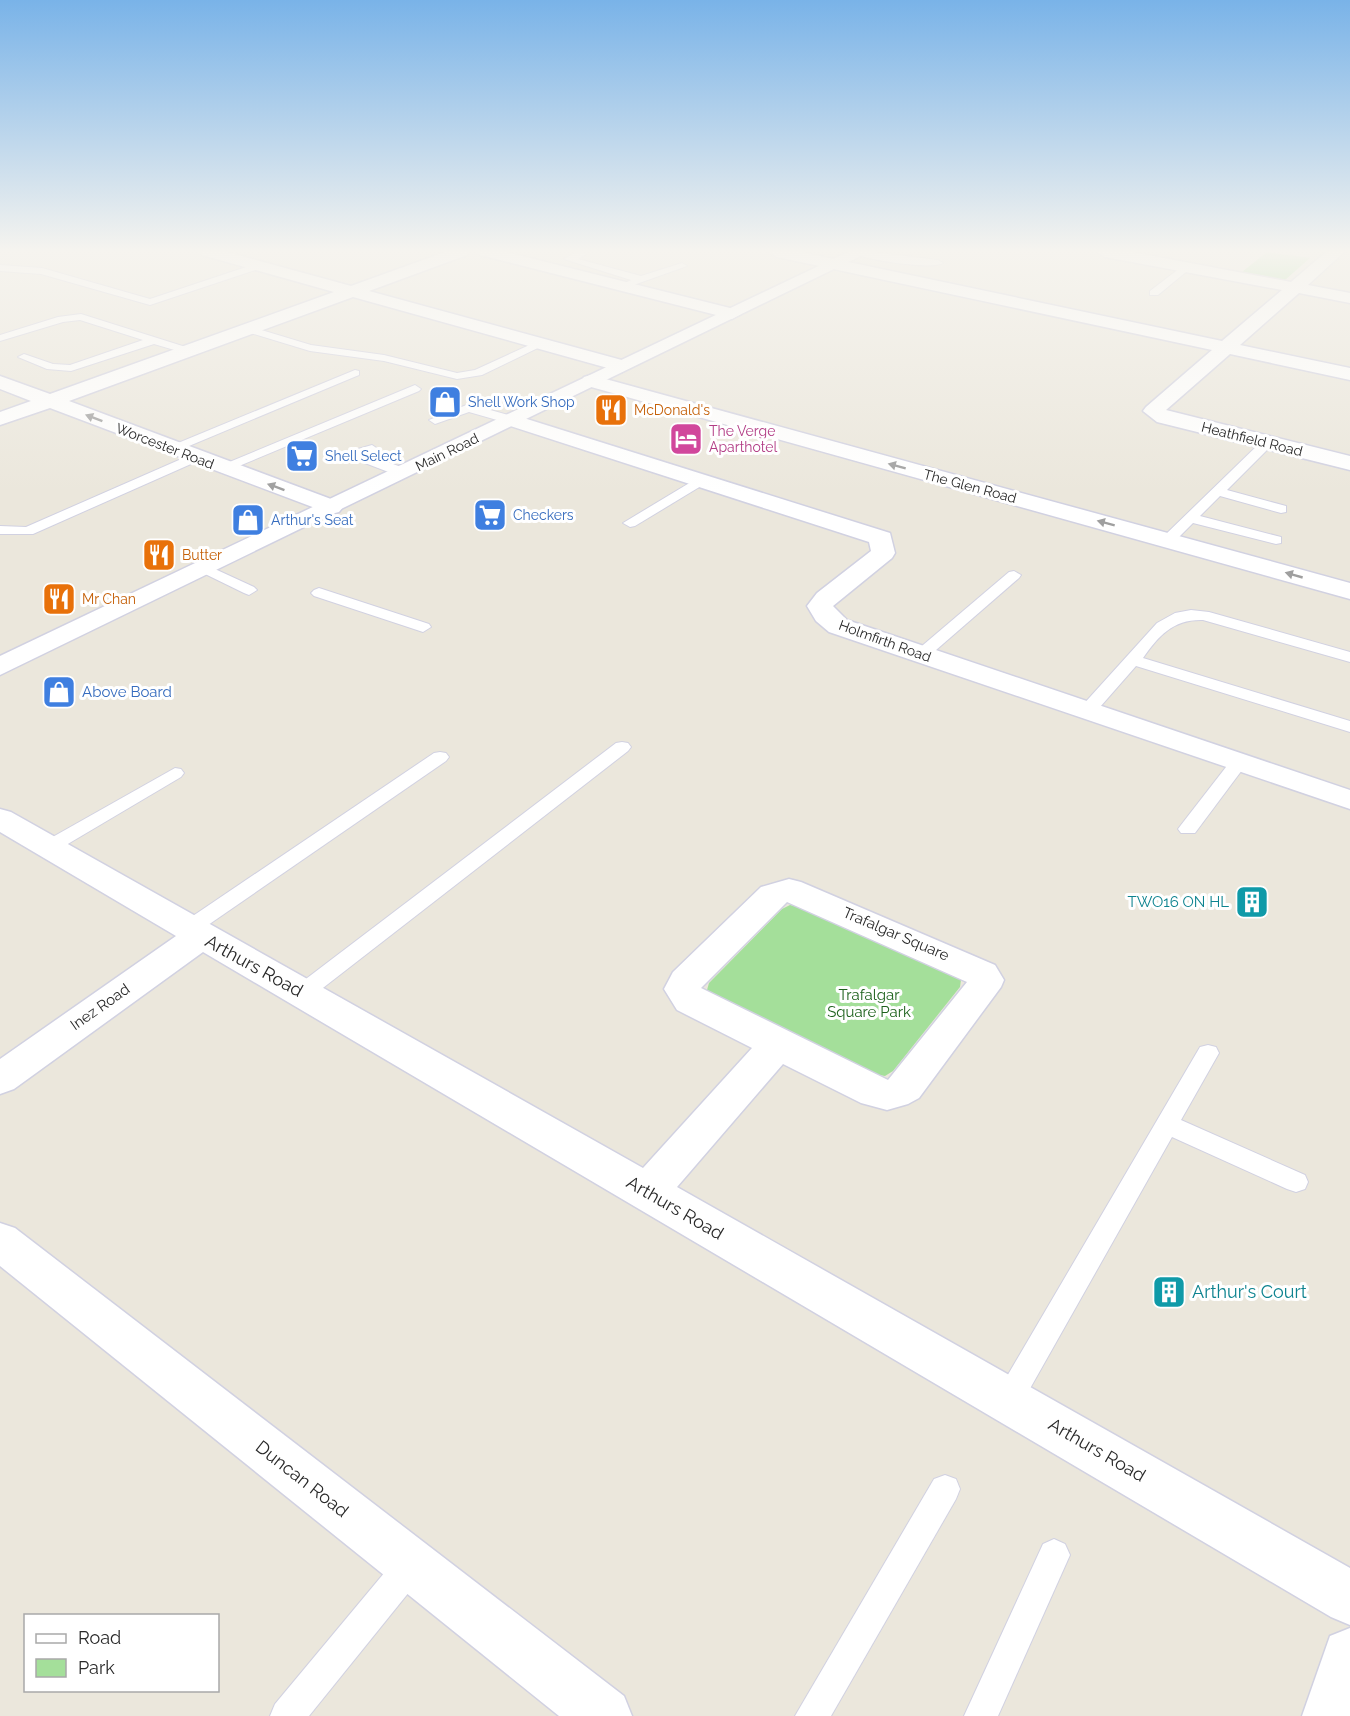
<svg xmlns="http://www.w3.org/2000/svg" width="1350" height="1716" font-family="Raleway,sans-serif">
<style>
.green{fill:#a4df9a}
.lines{fill:none;stroke-linecap:round;stroke-linejoin:round}
.service-casing{stroke:#d1d1e1;stroke-width:2}
.minor-casing{stroke:#d1d1e1;stroke-width:3}
.tertiary-casing{stroke:#d1d1e1;stroke-width:3}
.secondary-casing{stroke:#d1d1e1;stroke-width:3}
.service{fill:#fff;fill-rule:evenodd}
.minor{fill:#fff;fill-rule:evenodd}
.tertiary{fill:#fff;fill-rule:evenodd}
.secondary{fill:#fff;fill-rule:evenodd}
.oneway{fill:#9f9f9f}
.labels{text-anchor:middle;stroke-width:6;stroke-linejoin:round;paint-order:stroke}
.far-shop-label{font-size:14px;fill:#366cbe;stroke:#fff;text-anchor:start}
.far-food-label{font-size:14px;fill:#c56008;stroke:#fff;text-anchor:start}
.far-hotel-label{font-size:14px;fill:#b23c85;stroke:#fff;text-anchor:start}
.far-street-label{font-size:14px;fill:#292929;stroke:#fff}
.shop-label{font-size:15px;fill:#366cbe;stroke:#fff;text-anchor:start}
.culture-label{font-size:15px;fill:#0d838f;stroke:#fff;text-anchor:end}
.street-label{font-size:15px;fill:#292929;stroke:#fff}
.park-label{font-size:15px;fill:#1e621d;stroke:#fff}
.near-street-label{font-size:18px;fill:#292929;stroke:#fff}
.near-culture-label{font-size:18px;fill:#0d838f;stroke:#fff;text-anchor:start}
</style>
<rect width="100%" height="100%" fill="#ebe7dc"/>
<!-- green -->
<g class="green">
<polygon points="1267,252 1310,258 1285,280 1242,272"/>
<polygon points="790,905 800,907 954,974 961,980 960,987 893,1071 885,1076 874,1074 713,995 707,990 709,983 782,909"/>
</g>
<g class="lines">
<defs>
<g id="service">
<polygon points="577,252 588,253 578,259 641,276 682,263 687,266 628,287 623,284 631,280 564,259"/>
<path d="M872 252 938 260 943 263C933 270 865 260 854 253Z"/>
<polygon points="258,263 263,266 261,268 150,305 41,274 0,271 0,265 42,268 150,299"/>
<polygon points="1184,265 1192,267 1158,295 1150,295 1150,291"/>
<polygon points="81,314 192,349 194,351 188,354 154,344 71,371 47,369 18,357 24,354 53,364 70,365 143,340 80,320 63,322 0,341 0,335 58,317"/>
<polygon points="248,326 311,345 384,355 457,373 475,370 536,342 546,344 482,375 457,379 384,361 310,351 244,331 243,329"/>
<polygon points="355,370 359,371 359,375 177,451 172,452 166,448"/>
<polygon points="415,385 421,389 419,391 227,471 222,472 215,468"/>
<polygon points="469,404 515,417 517,420 511,424 469,412 435,424 429,420"/>
<polygon points="1267,439 1273,443 1271,446 1227,490 1286,506 1286,512 1281,513 1220,496 1200,516 1281,537 1281,543 1276,544 1193,523 1173,543 1163,543 1163,537 1263,440"/>
<polygon points="372,445 378,449 369,455 409,470 409,476 399,476 357,460 356,457 358,449"/>
<polygon points="195,453 201,457 200,460 33,534 0,534 0,526 26,527"/>
<polygon points="701,476 708,480 706,483 635,526 630,527 623,523"/>
<polygon points="204,564 254,587 257,590 249,595 244,593 199,571 197,568 199,565"/>
<polygon points="1014,571 1021,575 1019,578 928,657 916,657 914,654 916,651 1009,572"/>
<polygon points="319,588 429,624 431,627 423,632 417,630 314,596 311,593 314,590"/>
<path d="M1191 610 1209 612 1350 652V662L1203 620C1174 619 1159 635 1143 658L1350 721V732L1136 666 1093 715H1081L1078 711 1081 707 1157 623 1175 613Z"/>
<polygon points="622,742 628,743 631,747 628,751 310,998 302,1001 294,998 291,993 294,988 616,743"/>
<polygon points="440,752 446,753 449,757 446,761 195,934 181,934 178,929 181,924 434,753"/>
<polygon points="1239,757 1248,762 1195,833 1181,833 1178,829 1181,825 1233,758"/>
<polygon points="175,768 181,769 184,773 181,777 56,851 42,851 39,847 42,843"/>
<polygon points="1208,1045 1216,1047 1219,1053 1181,1120 1305,1175 1308,1182 1305,1189 1296,1192 1287,1189 1172,1137 1019,1408 1009,1412 999,1408 995,1399 999,1390 1200,1047"/>
<polygon points="945,1475 956,1479 960,1489 956,1499 831,1716 795,1716 934,1479"/>
<polygon points="1054,1539 1065,1544 1070,1555 998,1716 964,1716 1043,1544"/>
<polygon points="411,1549 422,1554 427,1565 422,1576 309,1716 270,1716 275,1704 400,1554"/>
</g>
<g id="minor">
<polygon points="200,252 227,252 351,286 445,252 469,252 467,255 369,291 629,362 632,366 622,372 353,297 69,401 339,502 343,507 339,512 331,514 50,408 0,425 0,412 31,401 0,389 0,376 50,394 334,292 202,255"/>
<polygon points="478,252 506,252 738,310 741,314 732,319 480,255"/>
<polygon points="769,252 801,252 1222,341 1282,290 1105,257 1097,252 1132,252 1291,282 1326,252 1344,252 1308,285 1350,293 1350,303 1299,293 1240,345 1350,368 1350,380 1230,354 1166,410 1350,456 1350,470 1157,422 1143,411 1146,407 1212,350 777,257"/>
<polygon points="591,375 1350,583 1350,599 584,385 581,381 584,377"/>
<polygon points="511,414 890,533 895,553 892,558 833,606 847,620 1350,790 1350,809 829,632 816,621 807,606 817,593 871,551 869,542 504,424 501,420 504,416"/>
<path d="M0 809 11 812 643 1168 752 1048 677 1010 664 989 673 972 761 887 789 879 801 882 995 965 1004 980 1001 987 919 1098 908 1104 887 1110 861 1103 783 1064 677 1187 1350 1568V1625L1331 1617 203 952 14 1089 0 1094V1059L176 936 0 832ZM787 902 967 982 888 1080 701 988Z"/>
<polygon points="0,1223 15,1228 624,1696 632,1716 559,1716 0,1266"/>
</g>
<polygon id="tertiary" points="1350,1628 1350,1716 1302,1716 1330,1636"/>
<polygon id="secondary" points="848,252 869,252 0,675 0,656"/>
</defs>
<!-- service casing -->
<use href="#service" class="service-casing"/>
<!-- minor casing -->
<use href="#minor" class="minor-casing"/>
<!-- tertiary casing -->
<use href="#tertiary" class="tertiary-casing"/>
<!-- secondary casing -->
<use href="#secondary" class="secondary-casing"/>
<!-- service -->
<use href="#service" class="service"/>
<!-- minor -->
<use href="#minor" class="minor"/>
<!-- tertiary -->
<use href="#tertiary" class="tertiary"/>
<!-- secondary -->
<use href="#secondary" class="secondary"/>
</g>
<!-- one-way arrows -->
<defs><path id="oneway-solid" d="M-6-.8H1V-3.2L6.5 0L1 3.2V.8H-6Z" transform="scale(1.5)"/></defs>
<g class="oneway">
<use href="#oneway-solid" transform="translate(94 418) rotate(-159)"/>
<use href="#oneway-solid" transform="translate(897 466) rotate(-165)"/>
<use href="#oneway-solid" transform="translate(276 487) rotate(-160)"/>
<use href="#oneway-solid" transform="translate(1106 523) rotate(-165)"/>
<use href="#oneway-solid" transform="translate(1294 575) rotate(-164)"/>
</g>
<!-- sky -->
<linearGradient id="sky" x2="0" y2="1"><stop stop-color="#79b3e8"/><stop offset="0.51" stop-color="#f6f4ef"/><stop offset="1" stop-color="#f6f4ef" stop-opacity="0"/></linearGradient>
<rect width="1350" height="492" fill="url(#sky)"/>
<!-- icons -->
<defs>
<symbol id="shop-square" viewBox="-11 -11 22 22"><rect x="-9" y="-9" width="18" height="18" rx="4" fill="#3f7fe0" stroke="#fff"/><path d="M-5-2.5h2.3a2.7 3.5 0 0 1 5.4 0H5L5.5 6h-11ZM-1.5-2.5h3a1.5 2.3 0 0 0-3 0Z" fill="#fff"/></symbol>
<symbol id="restaurant-square" viewBox="-11 -11 22 22"><rect x="-9" y="-9" width="18" height="18" rx="4" fill="#e8710a" stroke="#fff"/><path d="M-5-6h1v4h1v-4h1v4h1v-4h1v5L-1.5 .5V6h-2V.5L-5-1ZM5-6V6H3V1.5H1.5Q1.5-4 5-6Z" fill="#fff"/></symbol>
<symbol id="hotel-square" viewBox="-11 -11 22 22"><rect x="-9" y="-9" width="18" height="18" rx="4" fill="#d1479c" stroke="#fff"/><path d="M-6-4.5h1.5V1H6V5H4.5V3h-9V5H-6ZM-4 0a1.8 1.8 0 1 1 3.6 0ZM.5 0V-2.5h3Q6-2.5 6 0Z" fill="#fff"/></symbol>
<symbol id="supermarket-square" viewBox="-11 -11 22 22"><rect x="-9" y="-9" width="18" height="18" rx="4" fill="#3f7fe0" stroke="#fff"/><path d="M-6-5.5h2.5l.6 2H6L4.5 2H-2.5L-4.4-4H-6ZM-1.5 3.2a1.3 1.3 0 1 0 .1 0ZM3 3.2a1.3 1.3 0 1 0 .1 0Z" fill="#fff"/></symbol>
<symbol id="building-square" viewBox="-11 -11 22 22"><rect x="-9" y="-9" width="18" height="18" rx="4" fill="#0f9aa8" stroke="#fff"/><path d="M-4-6H4V6H1V3H-1V6H-4ZM-2.5-4.3h1.7v1.8h-1.7ZM.8-4.3h1.7v1.8H.8ZM-2.5-1h1.7V.8h-1.7ZM.8-1h1.7V.8H.8Z" fill="#fff"/></symbol>
</defs>
<g fill-rule="evenodd">
<use href="#shop-square" x="426" y="383" width="38" height="38"/>
<use href="#restaurant-square" x="592" y="391" width="38" height="38"/>
<use href="#hotel-square" x="667" y="420" width="38" height="38"/>
<use href="#supermarket-square" x="283" y="437" width="38" height="38"/>
<use href="#supermarket-square" x="471" y="496" width="38" height="38"/>
<use href="#shop-square" x="229" y="501" width="38" height="38"/>
<use href="#restaurant-square" x="140" y="536" width="38" height="38"/>
<use href="#restaurant-square" x="40" y="580" width="38" height="38"/>
<use href="#shop-square" x="40" y="673" width="38" height="38"/>
<use href="#building-square" x="1233" y="883" width="38" height="38"/>
<use href="#building-square" x="1150" y="1273" width="38" height="38"/>
</g>
<g class="labels">
<!-- far-shop labels -->
<g class="far-shop-label">
<text x="468" y="407">Shell Work Shop</text>
<text x="325" y="461">Shell Select</text>
<text x="513" y="520">Checkers</text>
<text x="271" y="525">Arthur's Seat</text>
</g>
<!-- far-food labels -->
<g class="far-food-label">
<text x="634" y="415">McDonald's</text>
<text x="182" y="560">Butter</text>
<text x="82" y="604">Mr Chan</text>
</g>
<!-- far-hotel labels -->
<g class="far-hotel-label">
<text x="709" y="436">The Verge<tspan x="709" dy="16">Aparthotel</tspan></text>
</g>
<!-- far-street labels -->
<g class="far-street-label">
<text transform="translate(1252 439) rotate(14)" y="5">Heathfield Road</text>
<text transform="translate(165 446) rotate(21)" y="5">Worcester Road</text>
<text transform="translate(447 452) rotate(-26)" y="5">Main Road</text>
<text transform="translate(970 486) rotate(15)" y="5">The Glen Road</text>
<text transform="translate(885 641) rotate(20)" y="5">Holmfirth Road</text>
</g>
<!-- shop labels -->
<g class="shop-label">
<text x="82" y="697">Above Board</text>
</g>
<!-- culture labels -->
<g class="culture-label">
<text x="1229" y="907">TWO16 ON HL</text>
</g>
<!-- street labels -->
<g class="street-label">
<text transform="translate(896 934) rotate(23)" y="5">Trafalgar Square</text>
<text transform="translate(100 1007) rotate(-35)" y="5">Inez Road</text>
</g>
<!-- park labels -->
<g class="park-label">
<text x="869" y="1000">Trafalgar<tspan x="869" dy="17">Square Park</tspan></text>
</g>
<!-- near-street labels -->
<g class="near-street-label">
<text transform="translate(254 966) rotate(29)" y="6">Arthurs Road</text>
<text transform="translate(675 1208) rotate(30)" y="6">Arthurs Road</text>
<text transform="translate(1097 1450) rotate(30)" y="6">Arthurs Road</text>
<text transform="translate(302 1479) rotate(38)" y="6">Duncan Road</text>
</g>
<!-- near-culture labels -->
<g class="near-culture-label">
<text x="1192" y="1298">Arthur's Court</text>
</g>
</g>
<!-- legend -->
<rect x="24" y="1614" width="195" height="78" fill="#ffffff" stroke="#a9a9a9" stroke-width="1.5"/>
<rect x="36" y="1634" width="30" height="9" fill="#ffffff" stroke="#a9a9a9" stroke-width="1.5"/>
<text x="78" y="1644" font-size="18" fill="#292929">Road</text>
<rect x="36" y="1659" width="30" height="18" fill="#a4df9a" stroke="#a9a9a9" stroke-width="1.5"/>
<text x="78" y="1674" font-size="18" fill="#292929">Park</text>
</svg>
